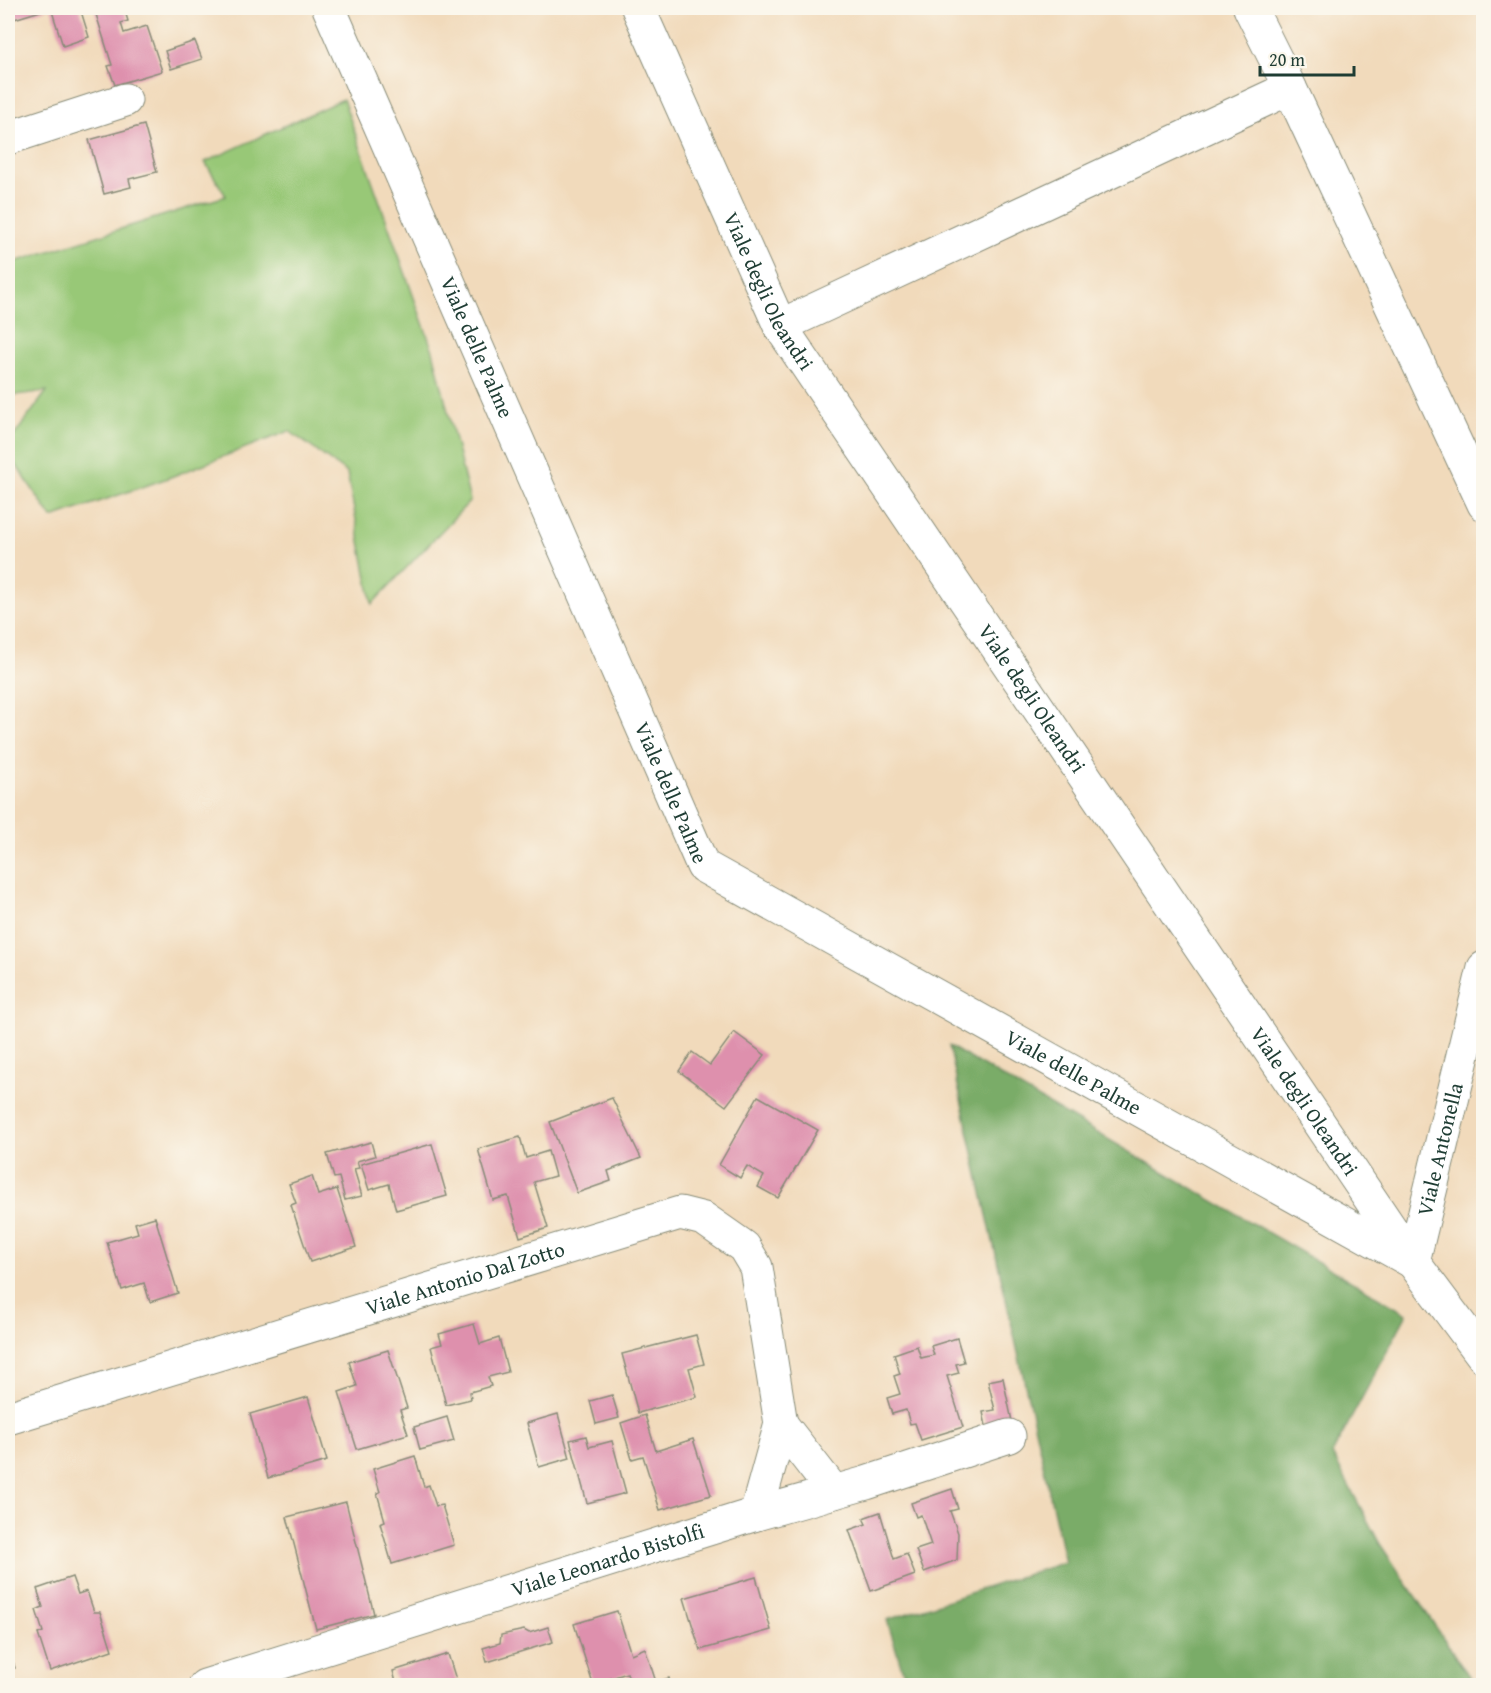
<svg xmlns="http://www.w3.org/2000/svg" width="1491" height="1693" font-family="'Gentium Book Plus',serif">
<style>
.green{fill:#98c877;stroke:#5c8256;stroke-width:1.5}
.forest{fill:#7aac68;stroke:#4c744e;stroke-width:1.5}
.building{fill:#de90ad}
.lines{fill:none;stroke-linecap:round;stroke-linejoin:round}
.minor-casing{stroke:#888c78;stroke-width:35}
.minor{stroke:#fff;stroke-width:33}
.labels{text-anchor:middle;stroke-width:5;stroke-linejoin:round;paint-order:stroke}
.street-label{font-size:21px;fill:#1f3d34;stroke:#fbf7ec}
</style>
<rect width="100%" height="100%" fill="#fbf7ec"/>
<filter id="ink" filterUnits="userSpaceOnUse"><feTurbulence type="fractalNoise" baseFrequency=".0167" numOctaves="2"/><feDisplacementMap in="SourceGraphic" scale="12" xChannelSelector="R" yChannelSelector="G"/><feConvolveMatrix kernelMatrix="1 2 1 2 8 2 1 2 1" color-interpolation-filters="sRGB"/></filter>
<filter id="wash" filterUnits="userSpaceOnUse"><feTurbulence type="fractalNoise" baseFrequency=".008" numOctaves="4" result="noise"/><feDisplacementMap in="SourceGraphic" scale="24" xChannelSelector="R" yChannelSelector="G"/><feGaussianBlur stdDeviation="1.35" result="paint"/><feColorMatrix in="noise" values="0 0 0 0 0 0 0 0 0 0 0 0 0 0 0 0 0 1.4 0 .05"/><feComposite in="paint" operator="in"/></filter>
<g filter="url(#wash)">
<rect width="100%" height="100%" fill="#f1dabb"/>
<!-- green -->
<polygon class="green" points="343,99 433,351 470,501 372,604 347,473 289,431 168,478 52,518 8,453 8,444 47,391 8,396 8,264 226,196 205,162"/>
<!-- forest -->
<polygon class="forest" points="949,1046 1407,1314 1332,1454 1380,1544 1475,1685 907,1685 887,1620 1065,1562"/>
<g id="blocks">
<!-- building -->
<g class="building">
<polygon points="8,8 50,8 11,20"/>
<polygon points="51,8 80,8 89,37 63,46"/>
<polygon points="94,8 124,8 128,21 121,23 124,33 147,26 162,71 115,85 108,66 112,65"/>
<polygon points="195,41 202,59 171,69 165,51"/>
<polygon points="144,125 157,172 129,179 131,187 104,194 89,140"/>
<polygon points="734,1032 765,1055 726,1106 679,1071 692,1052 710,1065"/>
<polygon points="758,1096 818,1130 778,1198 758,1187 764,1176 747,1166 740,1178 719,1165"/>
<polygon points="612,1098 641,1158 608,1171 611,1181 577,1193 550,1122"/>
<polygon points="520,1137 526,1158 548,1151 555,1176 534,1182 548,1228 520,1237 508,1196 493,1200 478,1149"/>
<polygon points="371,1142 375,1156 357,1161 359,1168 354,1169 362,1196 345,1200 339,1177 334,1178 327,1154"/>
<polygon points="432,1144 447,1196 396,1210 389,1184 369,1190 361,1164"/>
<polygon points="312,1176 318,1195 337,1189 356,1247 310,1262 291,1205 296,1203 289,1184"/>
<polygon points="155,1217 178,1293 150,1302 144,1283 122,1290 107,1242 138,1233 135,1223"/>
<polygon points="474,1324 480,1344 499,1338 508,1372 488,1377 491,1386 470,1392 471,1399 446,1405 431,1347 442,1344 439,1334"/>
<polygon points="696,1335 704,1364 689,1368 697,1397 638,1413 622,1354"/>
<polygon points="957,1338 964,1362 956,1364 959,1373 947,1376 963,1427 921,1440 915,1423 910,1424 906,1410 892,1414 887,1398 900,1394 894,1376 900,1374 894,1354 917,1346 921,1358 934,1355 931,1346"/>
<polygon points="388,1350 407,1408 400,1410 408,1434 357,1449 339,1392 357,1386 349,1362"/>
<polygon points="1003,1378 1013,1426 987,1431 983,1412 995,1410 988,1381"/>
<polygon points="612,1395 619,1418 596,1424 590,1401"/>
<polygon points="308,1397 327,1461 268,1478 250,1414"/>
<polygon points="558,1414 570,1458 539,1467 527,1423"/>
<polygon points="645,1415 656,1451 693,1439 711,1495 660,1510 643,1456 632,1459 621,1423"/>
<polygon points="447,1417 454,1441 420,1450 414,1427"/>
<polygon points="586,1436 589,1447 612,1441 626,1493 587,1503 570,1440"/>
<polygon points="415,1456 424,1487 429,1485 436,1506 442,1505 454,1545 392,1564 380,1523 385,1521 377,1493 380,1492 373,1469"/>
<polygon points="952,1489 958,1509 950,1511 958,1533 957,1560 924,1572 916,1550 931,1545 921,1515 916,1517 911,1503"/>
<polygon points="346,1502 374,1614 316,1629 287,1517"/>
<polygon points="880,1512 894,1559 907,1554 915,1575 871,1591 849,1530 866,1524 863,1518"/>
<polygon points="72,1577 78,1594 87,1591 94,1612 100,1612 112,1650 50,1671 38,1634 43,1632 36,1610 43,1607 37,1589"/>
<polygon points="756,1577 771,1630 700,1650 684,1598"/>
<polygon points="617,1611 631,1654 645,1648 656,1682 669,1678 671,1686 632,1686 627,1673 593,1684 574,1624"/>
<polygon points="548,1627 553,1642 487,1662 483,1648 500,1643 501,1635 524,1630 529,1633"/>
<polygon points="8,1645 15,1668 8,1670"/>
<polygon points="448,1654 458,1686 397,1686 393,1671"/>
</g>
</g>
</g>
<g filter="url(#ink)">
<use href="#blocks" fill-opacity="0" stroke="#888c78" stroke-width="1.5"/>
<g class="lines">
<defs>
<g id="minor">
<path id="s1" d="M329 8 703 866 1413 1262"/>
<path id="s2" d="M638 8 780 326 1413 1262 1484 1357"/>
<polyline points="1250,8 1290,88 1484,504"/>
<polyline points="8,138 125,100"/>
<polyline points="780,326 1290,88"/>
<path id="s3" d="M1413 1262 1484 968"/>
<path id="s4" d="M8 1418 680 1213 704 1219 744 1247 756 1267 781 1424"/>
<polyline points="756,1514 781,1424 834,1492"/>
<path id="s5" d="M205 1686 756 1514 866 1483 1009 1436"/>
</g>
</defs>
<!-- minor casing -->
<use href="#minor" class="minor-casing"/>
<!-- minor -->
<use href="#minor" class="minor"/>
</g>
</g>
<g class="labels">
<!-- street labels -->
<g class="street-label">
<text dy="7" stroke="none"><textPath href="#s2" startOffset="312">Viale degli Oleandri</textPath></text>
<text dy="7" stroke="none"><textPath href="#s1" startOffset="370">Viale delle Palme</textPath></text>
<text dy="7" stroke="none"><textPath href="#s2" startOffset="798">Viale degli Oleandri</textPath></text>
<text dy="7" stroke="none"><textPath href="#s1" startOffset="856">Viale delle Palme</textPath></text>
<text dy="7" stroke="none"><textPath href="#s1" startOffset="1360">Viale delle Palme</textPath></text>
<text dy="7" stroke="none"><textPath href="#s2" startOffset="1284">Viale degli Oleandri</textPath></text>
<text dy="7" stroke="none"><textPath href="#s3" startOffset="116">Viale Antonella</textPath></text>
<text dy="7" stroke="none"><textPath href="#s4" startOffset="478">Viale Antonio Dal Zotto</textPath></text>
<text dy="7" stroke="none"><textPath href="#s5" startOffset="422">Viale Leonardo Bistolfi</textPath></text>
</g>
</g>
<!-- margin -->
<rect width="1491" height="1693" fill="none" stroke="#fbf7ec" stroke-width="30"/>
<!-- scale -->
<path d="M1260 66v9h94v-9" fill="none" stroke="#1f3d34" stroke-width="3"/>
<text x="1269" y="66" font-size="18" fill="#1f3d34" stroke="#fbf7ec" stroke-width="4.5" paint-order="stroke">20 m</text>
</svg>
